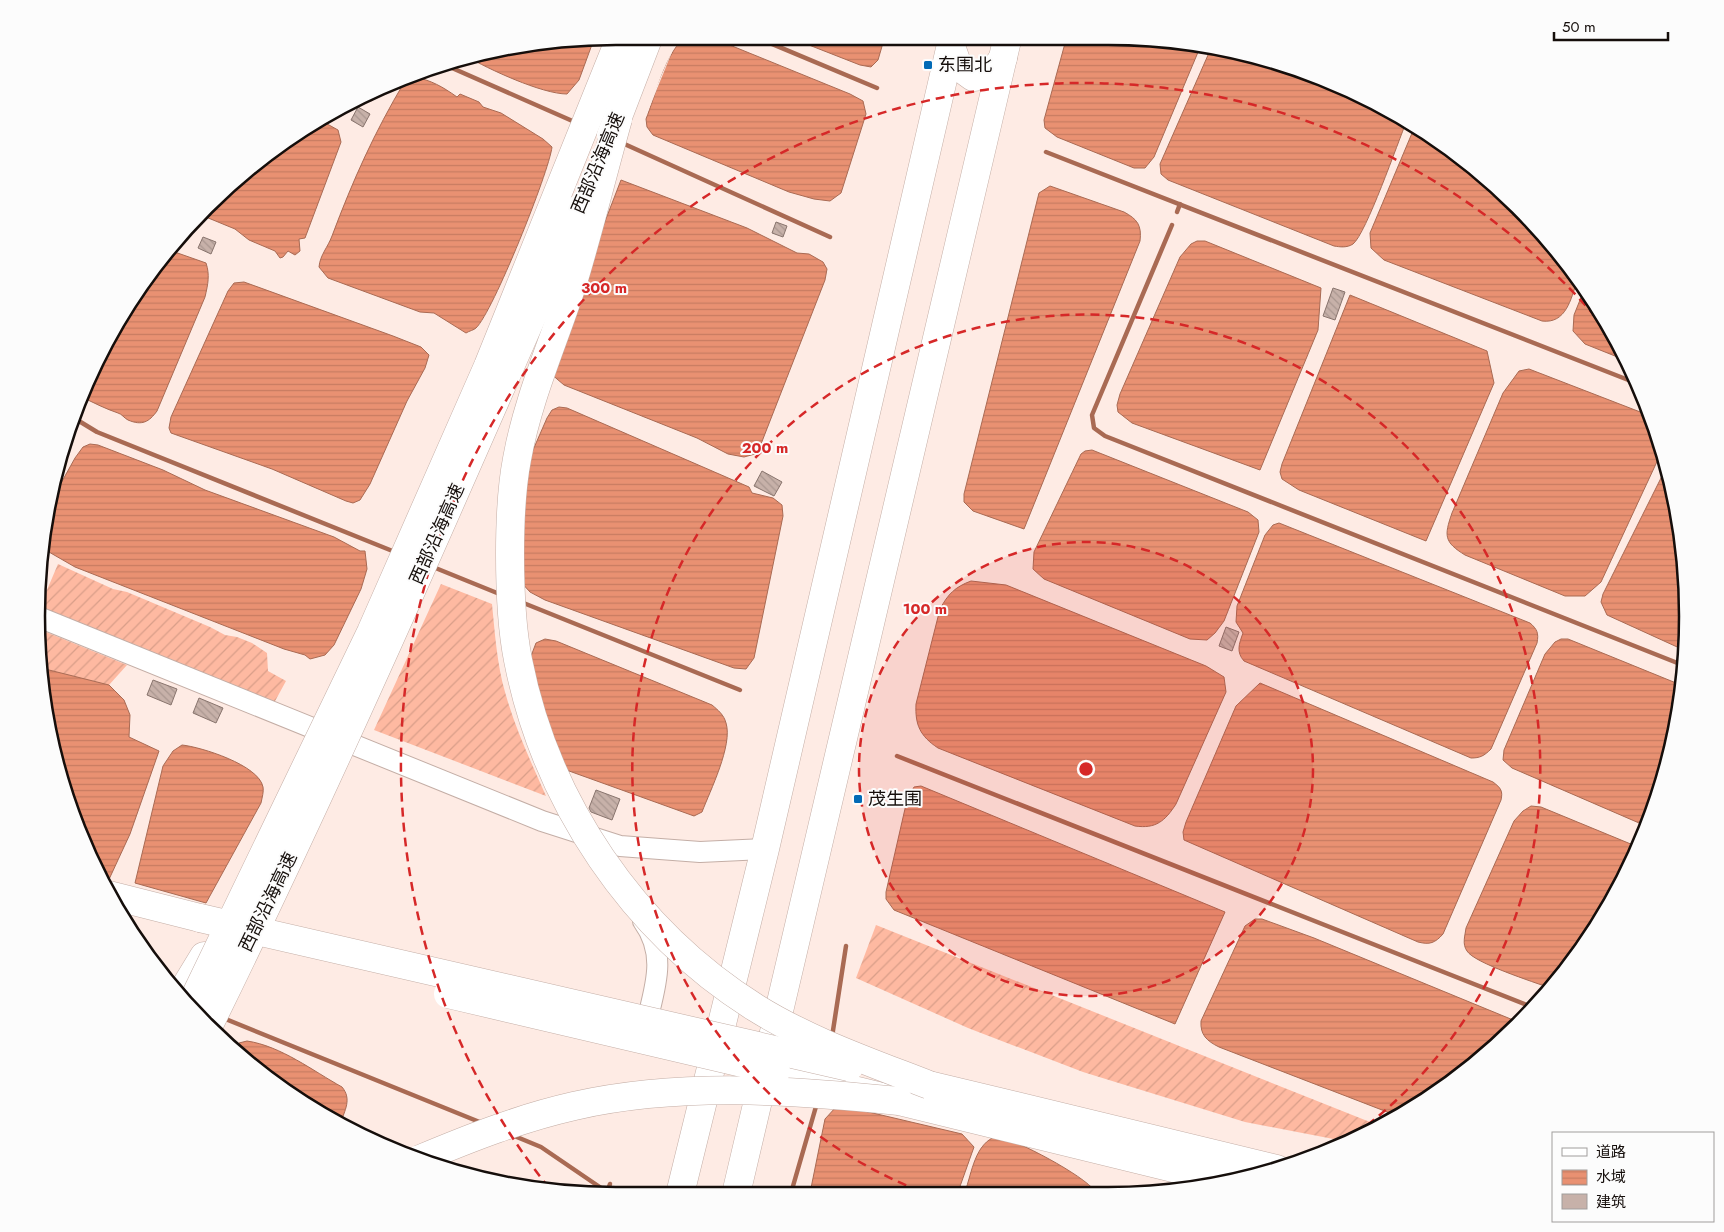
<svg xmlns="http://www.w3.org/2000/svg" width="1724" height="1232" font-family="Jost,'Noto Sans SC',sans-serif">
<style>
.garden{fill:url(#garden-furrows)}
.water{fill:url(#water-rules);stroke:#a96a53}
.pier{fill:#feebe4}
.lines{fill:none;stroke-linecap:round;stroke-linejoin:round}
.stream{stroke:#a96a53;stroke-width:4.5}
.building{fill:url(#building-back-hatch);stroke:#88746d}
.minor-casing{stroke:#c4aea6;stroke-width:22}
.highway-casing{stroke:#c4aea6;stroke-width:29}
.minor{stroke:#fff;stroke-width:20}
.highway{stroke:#fff;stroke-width:28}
.highway-bridge-casing{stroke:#c4aea6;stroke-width:29;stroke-linecap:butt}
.highway-bridge{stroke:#fff;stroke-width:28}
.ring{fill:none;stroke:#d62828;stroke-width:2.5;stroke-dasharray:9 6}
.poi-dot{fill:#026ab6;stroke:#fcfcfc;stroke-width:2}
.labels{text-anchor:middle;stroke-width:4;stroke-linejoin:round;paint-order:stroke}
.poi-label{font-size:18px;fill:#150e0b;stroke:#fcfcfc;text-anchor:start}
.street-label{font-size:18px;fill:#150e0b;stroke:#fcfcfc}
.rim{fill:none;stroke:#150e0b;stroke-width:2.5}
.centre{fill:#d62828;stroke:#fcfcfc;stroke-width:2.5}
.ring-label{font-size:15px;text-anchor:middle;font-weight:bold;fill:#d62828;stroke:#fcfcfc;stroke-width:4;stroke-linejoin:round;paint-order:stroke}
</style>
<defs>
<pattern id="garden-furrows" width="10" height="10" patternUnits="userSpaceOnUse" patternTransform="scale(1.25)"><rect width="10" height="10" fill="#feb9a1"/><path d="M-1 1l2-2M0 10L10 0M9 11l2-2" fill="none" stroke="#d99e89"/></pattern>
<pattern id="water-rules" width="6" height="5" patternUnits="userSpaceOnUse" patternTransform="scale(1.25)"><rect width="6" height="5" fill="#e99172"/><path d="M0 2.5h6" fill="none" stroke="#c77c61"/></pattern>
<pattern id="building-back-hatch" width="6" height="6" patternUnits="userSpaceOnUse" patternTransform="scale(1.25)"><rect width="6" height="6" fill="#c7b1a9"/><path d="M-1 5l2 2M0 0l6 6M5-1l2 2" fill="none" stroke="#aa9790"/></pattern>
</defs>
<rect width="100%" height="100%" fill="#feebe4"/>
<!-- garden -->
<g class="garden">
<polygon points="58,564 113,589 127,592 210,627 225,635 237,637 252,643 267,653 268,671 286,681 274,703 41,609 41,604"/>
<path d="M441 584 492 604C495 634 497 664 505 692 515 728 531 762 546 796L374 730Z"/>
<polygon points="41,630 127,665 109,685 41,668"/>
<polygon points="876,925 1380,1126 1364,1136 1349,1142 1245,1122 1083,1072 968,1028 856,978"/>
</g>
<!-- water -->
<g class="water">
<path d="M687 36 710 37 850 94 863 101 866 114 841 193 830 201 814 199 789 192 653 135 647 127 646 119C655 97 667 48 687 36Z"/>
<polygon points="786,36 885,36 878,60 871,67 860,65"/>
<polygon points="1067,36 1108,36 1201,45 1154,157 1145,168 1134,168 1057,137 1045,128 1044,120"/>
<path d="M594 39 579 80 567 94C542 94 488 69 466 56Z"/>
<path d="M1212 46 1221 47 1330 80 1407 120C1398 142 1366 234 1353 244 1347 248 1340 247 1334 246L1168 180 1161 174 1160 164Z"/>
<path d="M414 77C431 80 443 87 457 97L460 94 479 102 483 107 501 113 543 139 552 147C549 172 493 312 476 328 474 330 469 331 466 333L434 313 420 312 328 278 319 267C320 255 328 247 332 236 353 180 374 133 405 81Z"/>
<polygon points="320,120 338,130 341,142 305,238 299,239 300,251 295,255 288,251 283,257 280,258 275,251 249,240 235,229 201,215 294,134"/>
<path d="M1415 126 1490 180 1544 234 1577 281C1571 299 1566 324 1542 321L1384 260 1371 248 1370 233Z"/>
<polygon points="621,180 747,228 797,253 809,254 823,262 827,269 825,280 761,444 755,454 744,457 728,454 697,438 564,385 550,373 560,338"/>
<path d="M1050 186 1124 212C1137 219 1142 225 1140 241L1024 529 973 511 964 502V494L1039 193Z"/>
<polygon points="1197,241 1205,241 1321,288 1318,330 1260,470 1132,423 1118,412 1117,405 1120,394 1180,257 1191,244"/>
<path d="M169 250 206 263C210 275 208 284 205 297L157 411C149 422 142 426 128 420 124 418 122 414 118 413 106 409 94 403 82 397L96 360Z"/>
<polygon points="244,282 393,336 421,347 429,355 425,368 407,401 370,484 360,500 353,503 346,501 272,469 171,433 169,428 171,417 228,291 234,283"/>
<polygon points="1584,290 1610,326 1625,360 1585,344 1573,331 1574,315"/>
<polygon points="1350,295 1487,351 1494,383 1426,541 1299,490 1282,479 1280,472 1282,464"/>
<path d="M1529 369 1648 415 1657 430 1661 453 1601 582 1585 596H1565L1465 555C1444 542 1444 536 1452 513L1503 393 1519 371Z"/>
<polygon points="559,407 567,408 749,487 752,493 773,498 782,505 783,516 754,658 746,669 734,668 545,600 530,592 520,581 523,473 547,418 552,410"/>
<polygon points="90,444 98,445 163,470 205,490 334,537 360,551 365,551 367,569 361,589 334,645 325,655 310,659 305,655 284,649 75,567 42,548 41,540 50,503 75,458 83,447"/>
<polygon points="1092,450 1248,512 1258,520 1259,532 1224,621 1215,633 1207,640 1190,639 1044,579 1033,569 1034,552 1081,454 1085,451"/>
<polygon points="1666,468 1683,541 1686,651 1607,615 1601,602 1603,594"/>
<path d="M1279 523 1530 623C1537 629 1539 633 1537 643L1491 749C1484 756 1480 758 1471 758L1244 661C1236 652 1239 644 1243 633L1236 622 1237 606 1265 535 1273 525Z"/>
<path d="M971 581 1006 585 1206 666 1224 677 1226 692 1176 804C1165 821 1156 829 1135 826L938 748C920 736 915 725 916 704L940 609C948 594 955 587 971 581Z"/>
<path d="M545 639 556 641 712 705C718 710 724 715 726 723 733 745 710 791 702 812L694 816 558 767 525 672 536 643Z"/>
<polygon points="1561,639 1568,639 1681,685 1668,766 1646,826 1512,768 1503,760 1504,750 1545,654 1555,642"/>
<polygon points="41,668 109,685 124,700 130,715 129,737 159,751 130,834 105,888 80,838 41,692"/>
<path d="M1260 683 1493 782C1501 788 1503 791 1501 800L1443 934C1435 943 1430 945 1418 942L1184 840 1183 832 1186 822 1236 706Z"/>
<path d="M182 745C201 747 259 765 263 787 264 791 262 798 261 803L206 903 135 883 163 766 173 751Z"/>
<polygon points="921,786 1225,912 1175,1024 894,910 886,899 886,892 907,800 914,787"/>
<path d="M1531 806 1541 807 1638 847C1621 891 1582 954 1550 988 1534 982 1474 963 1467 951 1462 944 1465 936 1466 928L1514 821 1523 811Z"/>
<path d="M1255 919H1262L1314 938 1518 1022 1490 1052 1395 1115 1219 1047C1207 1041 1200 1035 1201 1021L1245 926Z"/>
<path d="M247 1041C281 1046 313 1071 342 1087 352 1099 345 1110 340 1124L263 1076 235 1049 239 1043Z"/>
<polygon points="843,1106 962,1134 974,1147 958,1192 810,1193 825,1119 836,1107"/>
<path d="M997 1136C1017 1140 1083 1175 1095 1191L965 1192C972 1172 975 1143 997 1136Z"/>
</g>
<!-- pier -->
<polygon class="pier" points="674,46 672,52 644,121 643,118"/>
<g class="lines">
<!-- stream -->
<g class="stream">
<polyline points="753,36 877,88"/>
<polyline points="443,64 577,123"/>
<polyline points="371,99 375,91"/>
<polyline points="620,142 830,237"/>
<polyline points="1046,152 1636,383"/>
<polyline points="1177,212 1180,204"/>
<polyline points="1172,225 1092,415 1094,428 1105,436 1685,666"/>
<polyline points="74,418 97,432 395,552"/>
<polyline points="433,567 502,595"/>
<polyline points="521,602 740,690"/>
<polyline points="897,756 1532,1007"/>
<polyline points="223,1018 482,1123"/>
<polyline points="832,1037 846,946"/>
<polyline points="512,1135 541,1147 607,1192"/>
<polyline points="607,1193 610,1184"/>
<polyline points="791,1193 817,1103"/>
</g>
</g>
<!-- building -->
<g class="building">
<polygon points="358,107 370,114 363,127 351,120"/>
<polygon points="776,222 787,226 783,237 772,233"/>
<polygon points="203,237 216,242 211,254 198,248"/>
<polygon points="1333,288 1345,292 1335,320 1323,316"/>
<polygon points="762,471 782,482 774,496 754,486"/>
<polygon points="1226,627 1239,632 1232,651 1219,646"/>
<polygon points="153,680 177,689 171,705 147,695"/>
<polygon points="199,698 223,708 216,723 193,713"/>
<polygon points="596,790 620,799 612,820 591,812 589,808"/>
</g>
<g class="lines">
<defs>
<g id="minor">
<polyline points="41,618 542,821 620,846 700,852 765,849"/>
<path d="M643 921C670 958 652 994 644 1034"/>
</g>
<g id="highway">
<polyline points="951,46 958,66 973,77 991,75 1003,58"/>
<polyline points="109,895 200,918"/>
<polyline points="179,997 204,956"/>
<polyline points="776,1071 1230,1182"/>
<polyline points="929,1085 1277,1169"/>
<polyline points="680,1194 765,849 953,36"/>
<polyline points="736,1194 1008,36"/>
</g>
</defs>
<!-- minor casing -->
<use href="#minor" class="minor-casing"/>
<!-- highway casing -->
<use href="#highway" class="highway-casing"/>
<!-- minor -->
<use href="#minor" class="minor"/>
<!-- highway -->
<use href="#highway" class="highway"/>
<defs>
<g id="highway-bridge">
<path d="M618 119C603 172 590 226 574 279 555 339 528 397 517 459 511 490 510 523 510 554 510 589 511 625 518 660 546 802 633 931 756 1008 809 1041 870 1062 929 1085"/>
<polyline points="611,135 649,36"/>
<polyline points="200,918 849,1067"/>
<polyline points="448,994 776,1071"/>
<polyline points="190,1007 371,632 488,366 621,36"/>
<path d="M209 1025C341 757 459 483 579 209"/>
<path d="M420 1159C470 1138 521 1118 574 1106 680 1082 792 1090 899 1101"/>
</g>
</defs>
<!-- highway-bridge casing -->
<use href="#highway-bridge" class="highway-bridge-casing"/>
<!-- highway-bridge -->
<use href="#highway-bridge" class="highway-bridge"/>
</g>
<!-- distance rings -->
<circle cx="1086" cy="769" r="227" fill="#d62828" fill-opacity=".12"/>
<g class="ring">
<circle cx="1086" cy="769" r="227"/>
<path d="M920 1191A454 454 0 1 1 1343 1143"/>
<path d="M549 1188A681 681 0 0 1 1615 340"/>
</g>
<!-- markers -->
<g class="poi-dot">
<rect x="923" y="60" width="10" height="10" rx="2.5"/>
<rect x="853" y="794" width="10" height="10" rx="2.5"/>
</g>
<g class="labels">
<!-- poi labels -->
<g class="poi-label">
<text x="938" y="71">东围北</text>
<text x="868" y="805">茂生围</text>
</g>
<!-- street labels -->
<g class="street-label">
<text transform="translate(598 163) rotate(-67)" y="6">西部沿海高速</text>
<text transform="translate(437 534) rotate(-66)" y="6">西部沿海高速</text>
<text transform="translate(268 902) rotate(-64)" y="6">西部沿海高速</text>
</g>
</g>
<!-- crop -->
<path d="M0 0H1724V1232H0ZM616 45H1108A571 571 0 0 1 1679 616V616A571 571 0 0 1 1108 1187H616A571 571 0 0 1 45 616V616A571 571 0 0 1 616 45Z" fill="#fcfcfc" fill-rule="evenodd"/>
<path class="rim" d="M616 45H1108A571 571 0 0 1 1679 616V616A571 571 0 0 1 1108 1187H616A571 571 0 0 1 45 616V616A571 571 0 0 1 616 45Z"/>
<circle cx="1086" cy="769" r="8" class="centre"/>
<g class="ring-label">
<text x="604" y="293">300 m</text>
<text x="765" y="453">200 m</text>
<text x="925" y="614">100 m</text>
</g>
<!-- legend -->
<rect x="1552" y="1132" width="162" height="90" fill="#fcfcfc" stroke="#a09d9c"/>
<rect x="1562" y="1148" width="25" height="8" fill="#ffffff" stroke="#a09d9c"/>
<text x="1596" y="1157" font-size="15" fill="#150e0b">道路</text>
<rect x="1562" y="1170" width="25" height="15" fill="url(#water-rules)" stroke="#a09d9c"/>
<text x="1596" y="1182" font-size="15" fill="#150e0b">水域</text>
<rect x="1562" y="1194" width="25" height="15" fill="#c7b1a9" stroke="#a09d9c"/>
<text x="1596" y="1207" font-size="15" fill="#150e0b">建筑</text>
<!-- scale -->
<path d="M1554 32v8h114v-8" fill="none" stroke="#150e0b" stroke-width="2.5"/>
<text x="1562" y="32" font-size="15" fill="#150e0b" stroke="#fcfcfc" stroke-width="4" paint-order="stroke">50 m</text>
</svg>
